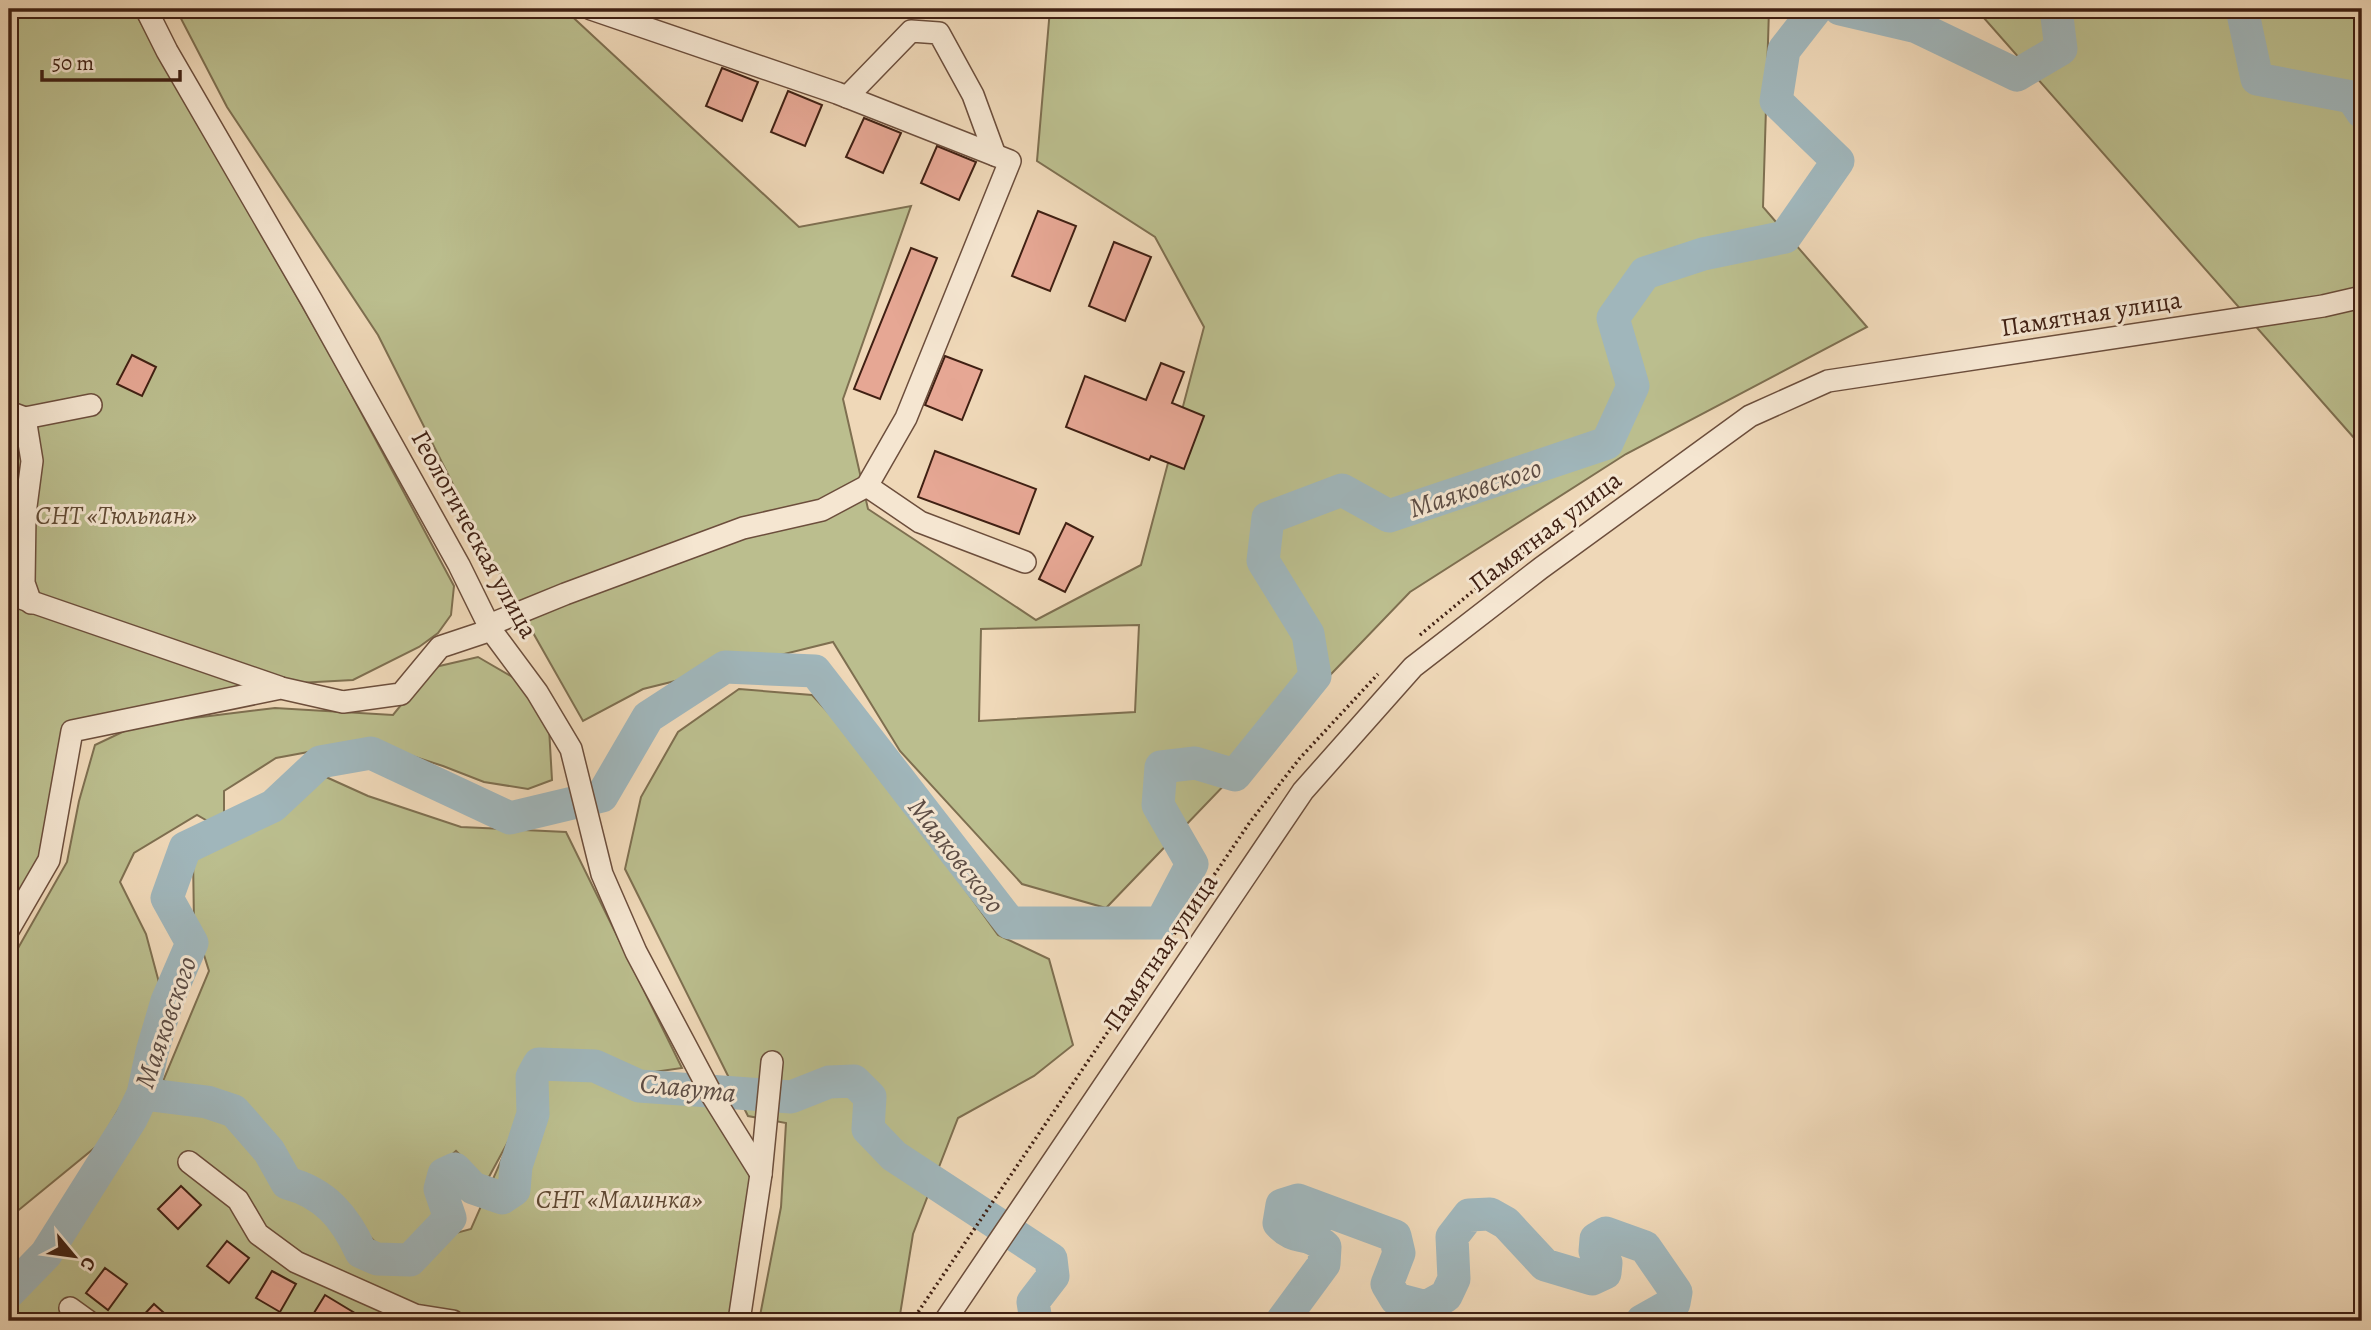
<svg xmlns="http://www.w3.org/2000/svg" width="2371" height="1330" font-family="Alegreya,serif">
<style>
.green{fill:#bbbe8e;stroke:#7e6f50;stroke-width:2;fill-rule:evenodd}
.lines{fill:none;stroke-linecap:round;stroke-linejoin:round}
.river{stroke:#a0b6bb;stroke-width:33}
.building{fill:#e6a794;stroke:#402013;stroke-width:2}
.minor-casing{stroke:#6c4e3c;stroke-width:24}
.path{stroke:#402013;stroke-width:3.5;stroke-dasharray:2 3.5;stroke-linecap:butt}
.minor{stroke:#f5e6d1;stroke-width:21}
.labels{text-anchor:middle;stroke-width:6;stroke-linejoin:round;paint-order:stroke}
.street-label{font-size:26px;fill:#402013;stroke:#f5e6d1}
.park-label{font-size:26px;font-style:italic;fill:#5f4832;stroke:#f5e6d1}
.water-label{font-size:28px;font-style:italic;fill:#5d4d45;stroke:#f5e6d1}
</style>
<rect width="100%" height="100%" fill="#efd8b8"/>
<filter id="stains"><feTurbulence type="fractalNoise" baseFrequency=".00286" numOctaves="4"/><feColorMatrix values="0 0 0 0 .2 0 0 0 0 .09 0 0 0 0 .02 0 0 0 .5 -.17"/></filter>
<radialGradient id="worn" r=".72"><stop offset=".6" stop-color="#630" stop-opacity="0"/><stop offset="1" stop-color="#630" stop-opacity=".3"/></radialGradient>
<!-- green -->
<g class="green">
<polygon points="9,9 133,9 333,360 454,586 451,615 438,633 419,647 353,680 298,683 72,731 49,860 9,929"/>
<path d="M176 9H564L799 227 911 206 843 399 868 509 1036 620 1141 565 1204 327 1155 237 1037 161 1050 9H1769L1763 207 1867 327 1626 454 1410 592 1106 908 1022 884 900 751 833 642 643 689 583 721 485 548 378 335 227 107ZM1139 625 1135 712 979 721 981 629Z"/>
<polygon points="1976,9 2362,9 2362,447"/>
<polygon points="478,657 521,682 549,728 552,780 528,789 484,782 443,766 394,750 319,750 276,758 224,791 224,817 211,823 197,815 134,853 120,882 146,934 161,990 134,1083 98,1145 9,1218 9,964 67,862 79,801 95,745 137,725 275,708 393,715 431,668"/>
<polygon points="739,689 812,695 850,736 899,798 998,935 1049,959 1073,1045 1034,1076 958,1118 913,1234 899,1321 759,1321 781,1207 786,1123 748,1116 625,869 641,797 678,732"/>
<path d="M326 777 368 796 461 827 566 832 682 1068 647 1073 560 1056 527 1064 522 1112C531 1098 531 1080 539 1064L595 1066 713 1097 761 1174 739 1321H9V1291L23 1277 143 1094 207 1102 287 1183 306 1188 333 1208 351 1230 383 1253 471 1229 515 1129 484 1186 472 1167 456 1151 437 1168 432 1183 443 1232 384 1251 343 1209 287 1163 246 1114 212 1096 163 1081 209 971 194 923 193 856 255 830Z"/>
</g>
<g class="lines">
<!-- river -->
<g class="river">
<polyline points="1840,9 1917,27 2017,75 2061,49 2056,9"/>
<polyline points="2242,9 2257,79 2352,97 2362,112"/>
<path d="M143 1094 207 1102 234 1111 269 1151 287 1183C325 1193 345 1217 361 1252L377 1259 410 1260 450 1218 440 1189 444 1174 455 1169 473 1188 502 1198 514 1190 516 1166 533 1114 532 1077 539 1064 595 1066 639 1086 791 1097 829 1082 854 1081 870 1097 868 1129 894 1156 1051 1259 1053 1276 1033 1302 1036 1321"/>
<polyline points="9,1292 46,1254 131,1119 143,1094 152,1052 167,1001 192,943 167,898 185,848 273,806 320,762 371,753 510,818 602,796 648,717 725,667 815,671 1010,923 1161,923 1192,864 1158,805 1161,767 1195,763 1235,775 1315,676 1308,634 1263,561 1268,518 1342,490 1389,516 1607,443 1633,386 1613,318 1645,273 1703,254 1785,237 1838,161 1776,101 1784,50 1816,9"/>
<path d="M1282 1321 1324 1264 1325 1247C1307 1230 1296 1242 1279 1223L1282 1205 1298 1200 1395 1236 1399 1253 1387 1284 1396 1299 1426 1307 1446 1296 1454 1279 1452 1237 1469 1215 1490 1214 1506 1223 1545 1265 1592 1279 1605 1273 1606 1263 1595 1251 1596 1239 1606 1233 1645 1247 1676 1292 1674 1303 1642 1321"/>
</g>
</g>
<!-- building -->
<g class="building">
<polygon points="722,68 758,82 742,121 706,106"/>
<polygon points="788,91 822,105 805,146 771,132"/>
<polygon points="864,118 901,133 883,173 846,157"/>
<polygon points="937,146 976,162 959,200 921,183"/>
<polygon points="1038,211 1076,226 1050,291 1012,276"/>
<polygon points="1114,242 1151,257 1125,321 1089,306"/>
<polygon points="911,248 937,258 880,399 854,389"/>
<polygon points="132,355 156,367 142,396 117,384"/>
<polygon points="945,356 982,370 962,420 925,405"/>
<polygon points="1161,363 1184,372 1172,403 1204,416 1184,469 1151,456 1149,460 1066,427 1085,376 1146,400"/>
<polygon points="935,451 1036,489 1019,534 918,497"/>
<polygon points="1066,523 1093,537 1065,592 1039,579"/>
<polygon points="181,1186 201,1205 178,1229 158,1209"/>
<polygon points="227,1241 249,1258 229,1283 207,1266"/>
<polygon points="105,1268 127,1284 108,1310 86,1293"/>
<polygon points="272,1271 296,1284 280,1312 256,1298"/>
<polygon points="325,1295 368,1321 309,1321"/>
<polygon points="154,1304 173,1321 138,1321"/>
</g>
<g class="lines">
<defs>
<g id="minor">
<polyline points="146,9 167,51 312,301 459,565 491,630 537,692 571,749 602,874 636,952 713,1097 761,1174"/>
<polyline points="847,97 911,31 939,33 973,95 995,155"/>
<polyline points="9,412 25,418 32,461 25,514 24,583 31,603"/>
<polyline points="25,418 91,405"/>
<polyline points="867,486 920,522 1025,562"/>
<polyline points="9,594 279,687"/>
<polyline points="489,625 565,594 743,528 822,510 867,486 906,418 1010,161 837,93 591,9"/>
<polyline points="9,929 49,860 72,731 281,688 343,702 401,694 440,647 491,630"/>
<polyline points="189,1162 238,1200 258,1234 296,1262 415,1315 453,1321"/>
<polyline points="70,1308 88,1321"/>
<polyline points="739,1321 761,1174 772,1062"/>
<polyline points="945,1321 1303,791 1413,667 1541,568 1750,416 1828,381 2323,306 2362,297"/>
</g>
</defs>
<!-- minor casing -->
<use href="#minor" class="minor-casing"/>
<!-- path -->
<g class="path">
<polyline points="1420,635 1491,576 1557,529"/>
<polyline points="912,1321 1250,822 1300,758 1378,674"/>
</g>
<!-- minor -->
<use href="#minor" class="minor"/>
</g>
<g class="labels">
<!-- street labels -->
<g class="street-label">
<text transform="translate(2091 313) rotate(-9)" y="9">Памятная улица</text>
<text transform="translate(1545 531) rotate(-37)" y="9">Памятная улица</text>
<text transform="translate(475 534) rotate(61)" y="9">Геологическая улица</text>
<text transform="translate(1160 952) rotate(-56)" y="9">Памятная улица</text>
</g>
<!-- park labels -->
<g class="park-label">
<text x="116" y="524">СНТ «Тюльпан»</text>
<text x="619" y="1208">СНТ «Малинка»</text>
</g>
<!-- water labels -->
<g class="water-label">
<text transform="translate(1475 487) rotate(-18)" y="10">Маяковского</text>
<text transform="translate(957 855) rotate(52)" y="10">Маяковского</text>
<text transform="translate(165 1022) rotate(-71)" y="10">Маяковского</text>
<text transform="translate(688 1087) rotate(6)" y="10">Славута</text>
</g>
</g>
<!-- margin -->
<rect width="2371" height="1330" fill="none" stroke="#efd8b8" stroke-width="35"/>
<rect x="10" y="10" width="2350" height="1309" fill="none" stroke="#402013" stroke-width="3.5"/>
<rect x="18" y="18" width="2336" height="1295" fill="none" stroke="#402013" stroke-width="2"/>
<!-- north arrow -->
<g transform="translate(74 1256) rotate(119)" stroke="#f5e6d1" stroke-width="5" paint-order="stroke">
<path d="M0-5L12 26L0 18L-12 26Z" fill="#402013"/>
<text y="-10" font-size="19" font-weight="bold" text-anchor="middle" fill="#402013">С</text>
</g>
<!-- scale -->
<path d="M42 70v10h138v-10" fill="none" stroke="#402013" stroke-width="3.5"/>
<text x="52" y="70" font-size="21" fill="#402013" stroke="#f5e6d1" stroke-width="5" paint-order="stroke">50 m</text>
<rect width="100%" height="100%" filter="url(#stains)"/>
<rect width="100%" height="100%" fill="url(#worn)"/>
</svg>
